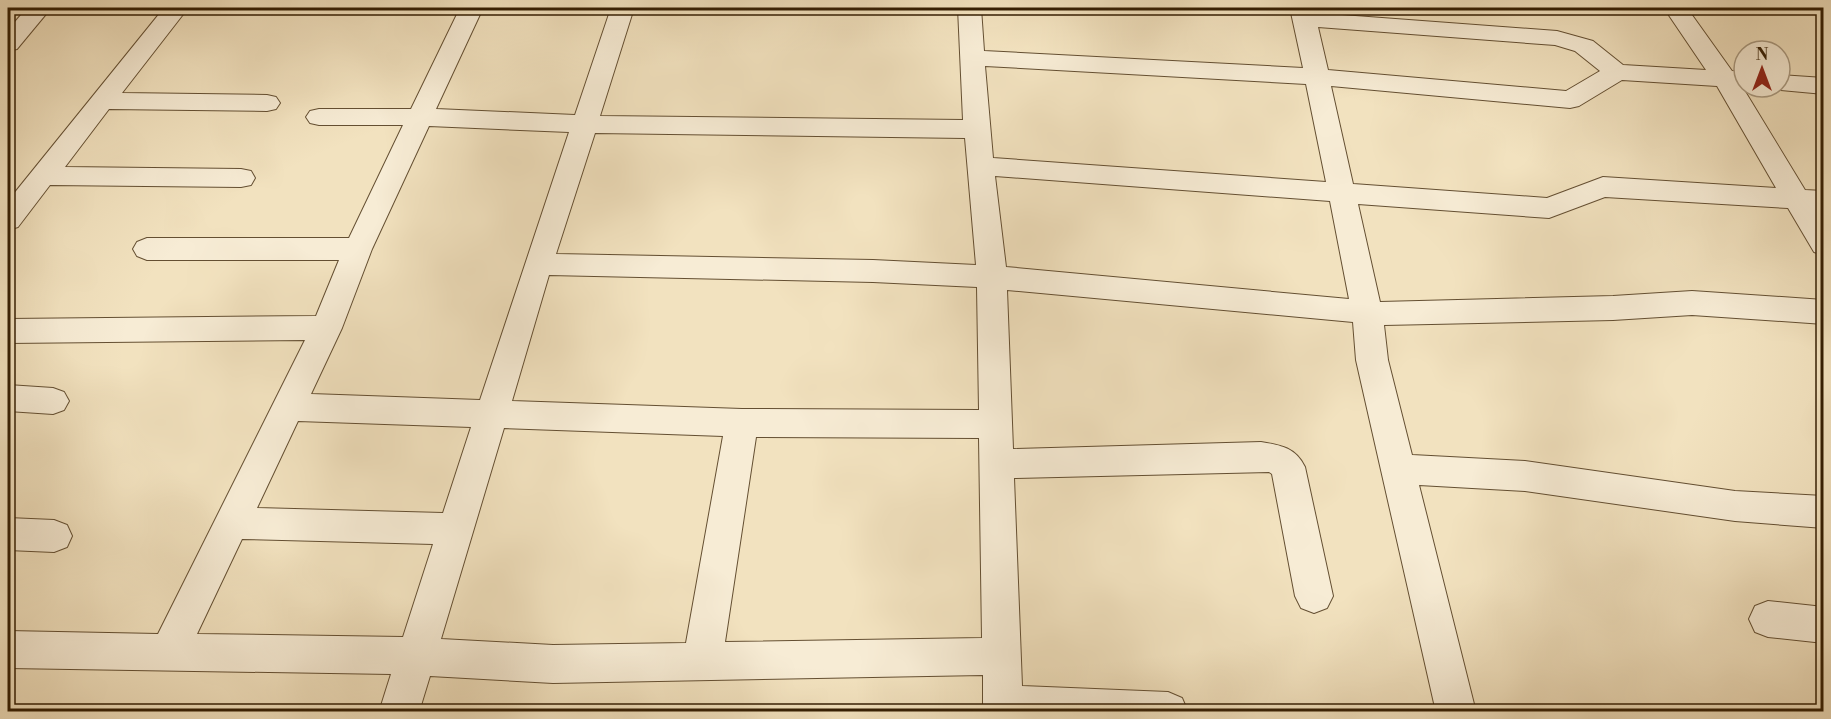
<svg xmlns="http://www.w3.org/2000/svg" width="1831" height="719" font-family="'Libre Bodoni',serif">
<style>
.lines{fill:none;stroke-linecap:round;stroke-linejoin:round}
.street-casing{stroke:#644f32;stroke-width:2}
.street{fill:#f7ecd5;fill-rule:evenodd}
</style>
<rect width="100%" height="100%" fill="#f2e2bf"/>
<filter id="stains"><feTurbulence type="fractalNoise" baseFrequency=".00333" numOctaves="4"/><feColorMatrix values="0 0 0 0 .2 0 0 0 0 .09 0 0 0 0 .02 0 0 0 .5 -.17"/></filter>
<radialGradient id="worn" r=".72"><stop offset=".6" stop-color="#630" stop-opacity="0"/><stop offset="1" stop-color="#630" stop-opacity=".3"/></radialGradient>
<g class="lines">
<defs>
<g id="street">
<polygon points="27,8 51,8 17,49 8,51 8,30"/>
<polygon points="164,8 188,8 122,93 267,95 276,97 280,103 276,109 267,111 109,109 65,167 241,169 251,171 255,178 251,185 241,187 50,185 18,227 8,230 8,201"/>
<path d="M460 8H483L436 109 575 115 611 8H634L600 116 963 120 958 8H981L984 51 1303 68 1290 8H1313L1315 13 1557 31 1593 41 1623 65 1706 70 1664 8H1687L1732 71 1744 72V87H1747L1743 88 1805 190 1824 191V211L1818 210 1824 220V255L1814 252 1788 208 1605 197 1549 218 1358 204 1380 302 1613 296 1692 291 1824 300V324L1692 315 1613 320 1384 325 1388 360 1412 455 1525 461 1735 491 1824 496V528L1735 521 1525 491 1419 485 1476 712H1436L1356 360 1353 322 1007 290 1013 449 1261 442C1281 445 1296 448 1305 467L1333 596 1327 608 1314 613 1301 608 1295 596 1272 474 1269 472 1014 478 1022 686 1168 692 1182 698 1188 712H983V675L553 683 430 676 419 712H379L391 674 8 668V631L158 634 305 340 8 343V319L316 316 339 260H147L137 256 133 249 137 242 147 238H349L403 125H319L310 123 306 117 310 111 319 109H411ZM1318 27 1555 45 1575 51 1600 71 1566 91 1328 70ZM985 66 1306 84 1326 182 993 158ZM1622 80 1717 86 1776 188 1603 177 1547 198 1353 184 1331 86 1570 108 1579 106ZM429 126 569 132 480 400 311 394 342 328 372 249ZM595 133 965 138 976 265 873 260 556 254ZM995 176 1330 201 1349 299 1006 267ZM549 275 873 282 977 287 979 410 742 409 512 401ZM298 421 471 427 443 513 257 508ZM504 428 723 436 686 643 553 645 441 639ZM756 437 979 438 982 638 725 642ZM242 539 433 544 403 637 197 634Z"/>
<polygon points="1780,75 1824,78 1824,94 1771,89 1780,87"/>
<polygon points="8,385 53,388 64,392 69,401 64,410 53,414 8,411"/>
<polygon points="8,518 54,520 67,525 72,536 67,547 54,552 8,550"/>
<polygon points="1768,601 1824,607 1824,643 1768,637 1755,632 1749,619 1755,606"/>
</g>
</defs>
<!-- street casing -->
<use href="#street" class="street-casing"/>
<!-- street -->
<use href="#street" class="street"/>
</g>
<!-- margin -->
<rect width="1831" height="719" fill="none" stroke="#f2e2bf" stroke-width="30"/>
<rect x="9" y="9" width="1813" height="701" fill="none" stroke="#341e03" stroke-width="3"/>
<rect x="15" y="15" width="1801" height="689" fill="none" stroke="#341e03" stroke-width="1.5"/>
<!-- north arrow -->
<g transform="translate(1762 69)"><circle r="28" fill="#f7ecd5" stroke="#a99a81" stroke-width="1.5"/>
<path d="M0-4.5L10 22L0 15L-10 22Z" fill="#8f2418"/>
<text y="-9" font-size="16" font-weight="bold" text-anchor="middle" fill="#341e03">N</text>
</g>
<rect width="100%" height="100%" filter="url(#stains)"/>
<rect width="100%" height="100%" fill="url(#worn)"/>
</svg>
